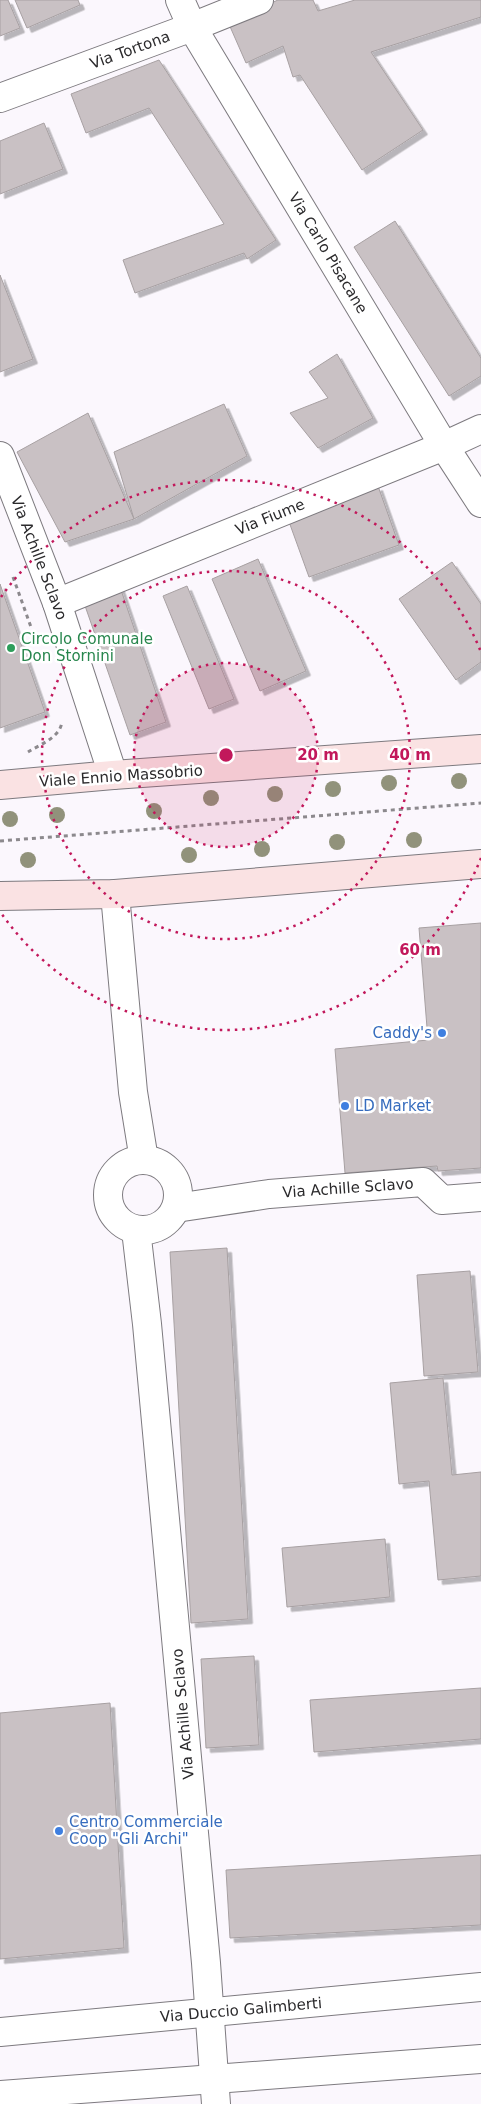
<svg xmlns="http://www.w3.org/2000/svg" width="481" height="2104" font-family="'DejaVu Sans',sans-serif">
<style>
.building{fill:#c9c1c4;stroke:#a7a0a2;filter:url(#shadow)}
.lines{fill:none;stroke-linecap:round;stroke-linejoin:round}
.minor-casing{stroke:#7d7a7f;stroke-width:30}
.secondary-casing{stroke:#7d7a7f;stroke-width:30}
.path{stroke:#8c898d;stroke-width:3;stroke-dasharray:4 4;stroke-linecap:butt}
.minor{stroke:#fff;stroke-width:28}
.secondary{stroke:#fae2e3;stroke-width:28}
.tree{fill:#91927b}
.ring{fill:none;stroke:#c2185b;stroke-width:2.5;stroke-dasharray:2.5 5}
.leisure-dot{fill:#2e9e5b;stroke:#fff;stroke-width:2}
.shop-dot{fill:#3f7fe0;stroke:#fff;stroke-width:2}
.labels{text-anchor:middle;stroke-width:5;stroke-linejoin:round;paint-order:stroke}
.street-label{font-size:15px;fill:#2b2a2c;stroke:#fff}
.leisure-label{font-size:15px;fill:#27864d;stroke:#fff;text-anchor:start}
.shop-label{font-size:15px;fill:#366cbe;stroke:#fff;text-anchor:start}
.centre{fill:#c2185b;stroke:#fff;stroke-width:2.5}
.ring-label{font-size:15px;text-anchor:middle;font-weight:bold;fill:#c2185b;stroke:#fff;stroke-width:5;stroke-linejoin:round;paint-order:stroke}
</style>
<defs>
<filter id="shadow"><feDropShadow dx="4.5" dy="4.5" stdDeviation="0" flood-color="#0004"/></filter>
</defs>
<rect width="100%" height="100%" fill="#fbf7fd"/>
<!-- building -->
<g class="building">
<polygon points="0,0 8,0 20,28 0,36"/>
<polygon points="15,0 78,0 80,5 27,28"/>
<polygon points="278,0 313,0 318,11 355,0 481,0 481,17 371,52 423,130 362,170 300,75 293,77 283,46 246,63 228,22"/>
<polygon points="159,60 276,240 247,259 244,253 135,293 123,260 224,224 149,108 86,133 71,94"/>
<polygon points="44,123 63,169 0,194 0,141"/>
<polygon points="395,221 481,358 481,376 449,396 354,247"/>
<polygon points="0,275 33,359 0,372"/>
<polygon points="337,354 373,418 318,448 290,413 328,398 309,372"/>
<polygon points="224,404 247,456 134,519 114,452"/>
<polygon points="88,413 134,519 65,542 17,452"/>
<polygon points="378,486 399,545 309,577 288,519"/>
<polygon points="258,559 306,671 260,691 212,579"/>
<polygon points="452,562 481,604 481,662 456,680 399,599"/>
<polygon points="0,584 45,712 0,728"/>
<polygon points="187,586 234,699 209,709 163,596"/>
<polygon points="120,587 166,722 130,735 83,600"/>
<polygon points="481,923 481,1168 438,1171 437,1166 345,1173 335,1049 428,1040 419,928"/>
<polygon points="227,1248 248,1619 191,1623 170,1252"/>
<polygon points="470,1271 478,1372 424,1376 417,1275"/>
<polygon points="443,1378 452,1475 481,1472 481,1576 438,1580 429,1481 399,1484 390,1383"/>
<polygon points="385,1539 390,1597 287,1607 282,1548"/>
<polygon points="254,1656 259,1745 206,1748 201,1659"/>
<polygon points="481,1688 481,1739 314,1752 310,1700"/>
<polygon points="110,1703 124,1948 0,1959 0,1713"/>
<polygon points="481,1855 481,1925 230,1938 226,1870"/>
</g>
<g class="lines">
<defs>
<g id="minor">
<polyline points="180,0 192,27 444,446 481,503"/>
<polyline points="0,98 192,27 259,0"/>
<polyline points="0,456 57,603 113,775"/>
<polyline points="57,603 444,446 481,429"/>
<polyline points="115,894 133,1092 144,1160"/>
<circle cx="143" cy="1195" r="35"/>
<polyline points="176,1208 269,1194 423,1182 442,1200 481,1197"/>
<polyline points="136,1230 147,1324 206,1963 216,2104"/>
<polyline points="0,2032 481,1987"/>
<polyline points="0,2095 481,2059"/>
</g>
<g id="secondary">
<polyline points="0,785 113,775 481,749"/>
<polyline points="0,896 115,894 481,864"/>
</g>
</defs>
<!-- minor casing -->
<use href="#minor" class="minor-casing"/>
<!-- secondary casing -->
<use href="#secondary" class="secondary-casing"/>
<!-- path -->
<g class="path">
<polyline points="13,577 31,627"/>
<path d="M28 752C41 744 61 737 62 721"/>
<polyline points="0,841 481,803"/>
</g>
<!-- minor -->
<use href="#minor" class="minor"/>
<!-- secondary -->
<use href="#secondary" class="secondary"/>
</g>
<!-- trees -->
<g class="tree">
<circle cx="459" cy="781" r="8"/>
<circle cx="389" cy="783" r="8"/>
<circle cx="333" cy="789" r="8"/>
<circle cx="275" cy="794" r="8"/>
<circle cx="211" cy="798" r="8"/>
<circle cx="154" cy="811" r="8"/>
<circle cx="57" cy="815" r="8"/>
<circle cx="10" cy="819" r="8"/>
<circle cx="414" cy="840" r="8"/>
<circle cx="337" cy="842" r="8"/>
<circle cx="262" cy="849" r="8"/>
<circle cx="189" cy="855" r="8"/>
<circle cx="28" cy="860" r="8"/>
</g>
<!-- distance rings -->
<circle cx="226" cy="755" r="92" fill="#c2185b" fill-opacity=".12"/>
<g class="ring">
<circle cx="226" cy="755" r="92"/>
<circle cx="226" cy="755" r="184"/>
<path d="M481 858A275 275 0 0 1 1 913M1 597A275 275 0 0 1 481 652"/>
</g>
<!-- markers -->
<circle class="leisure-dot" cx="11" cy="648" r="5"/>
<g class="shop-dot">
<circle cx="442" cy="1033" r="5"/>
<circle cx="345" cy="1106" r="5"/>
<circle cx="59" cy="1831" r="5"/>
</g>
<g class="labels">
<!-- street labels -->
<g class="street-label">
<text transform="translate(130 50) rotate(-20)" y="5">Via Tortona</text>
<text transform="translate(328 253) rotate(59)" y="5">Via Carlo Pisacane</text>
<text transform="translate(270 517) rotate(-22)" y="5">Via Fiume</text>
<text transform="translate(39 558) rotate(69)" y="5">Via Achille Sclavo</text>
<text transform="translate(121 776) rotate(-4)" y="5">Viale Ennio Massobrio</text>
<text transform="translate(348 1188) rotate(-4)" y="5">Via Achille Sclavo</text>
<text transform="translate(183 1714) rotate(-95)" y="5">Via Achille Sclavo</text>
<text transform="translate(241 2010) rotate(-5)" y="5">Via Duccio Galimberti</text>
</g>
<!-- leisure labels -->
<g class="leisure-label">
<text x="21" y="644">Circolo Comunale<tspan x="21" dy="17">Don Stornini</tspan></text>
</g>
<!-- shop labels -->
<g class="shop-label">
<text x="432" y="1038" text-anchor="end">Caddy's</text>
<text x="355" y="1111">LD Market</text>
<text x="69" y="1827">Centro Commerciale<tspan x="69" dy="17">Coop "Gli Archi"</tspan></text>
</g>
</g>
<circle cx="226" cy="755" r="8" class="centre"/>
<g class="ring-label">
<text x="318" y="760">20 m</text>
<text x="410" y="760">40 m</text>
<text x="420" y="955">60 m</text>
</g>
</svg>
